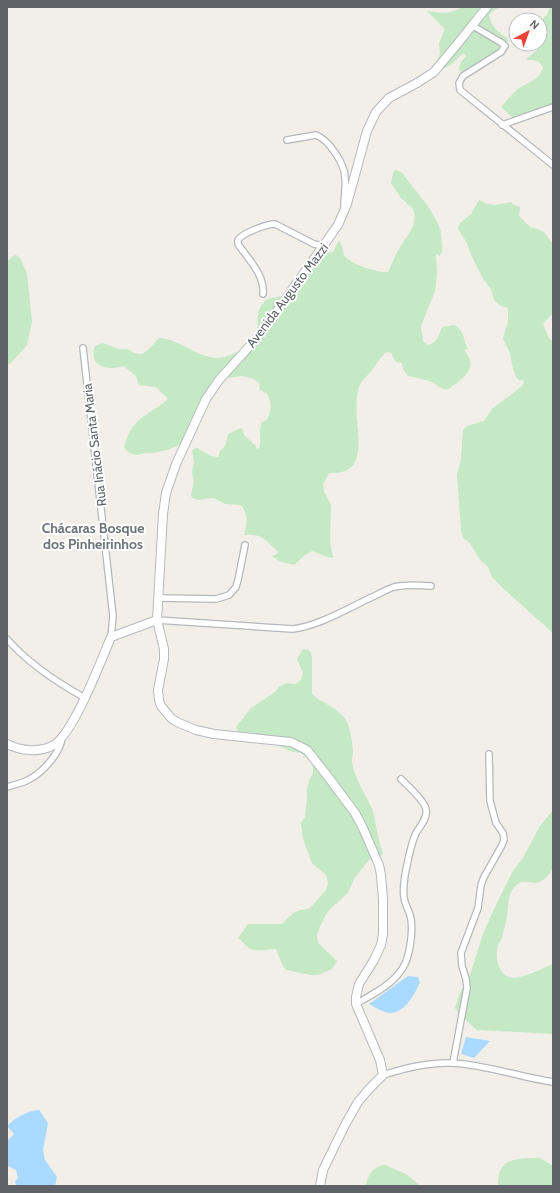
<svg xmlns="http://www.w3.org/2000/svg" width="560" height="1193" font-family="Cabin,sans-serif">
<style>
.green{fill:#c5e8c5}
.water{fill:#aadaff}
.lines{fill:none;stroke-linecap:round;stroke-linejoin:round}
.street-casing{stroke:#b5b8bc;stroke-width:8}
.secondary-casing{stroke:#b6babf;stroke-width:10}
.street{stroke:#fff;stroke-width:5.5}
.secondary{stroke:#fff;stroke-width:8}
.labels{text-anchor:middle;stroke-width:4;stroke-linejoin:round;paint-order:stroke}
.street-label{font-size:13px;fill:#5f6368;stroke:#fff}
.neighbourhood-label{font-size:14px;font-weight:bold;fill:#70757a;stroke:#fff}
</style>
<rect width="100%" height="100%" fill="#f1efe8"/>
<!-- green -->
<g class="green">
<path d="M462 7H503C497 8 492 10 489 16 492 27 498 32 507 38L508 41 476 68 463 72 460 71 459 68 461 62 466 56 464 53 461 55 451 65 440 70 436 65 440 54 439 43 445 29 427 11C440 13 451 15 462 7Z"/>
<path d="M550 7H553V109C541 118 528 117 513 118L501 107C506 102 510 96 516 91 524 83 541 81 543 67 539 60 536 60 528 60L526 59 537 50 534 44H540V21L547 15Z"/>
<path d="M395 170 399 171 403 174C415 191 434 210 440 229 442 234 441 240 442 245 442 250 443 252 439 256L436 254 437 272 435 291 421 326 423 341 428 345C437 343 439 335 442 327L454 325C466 332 462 338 468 349L464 350C474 362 472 371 459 381 456 384 452 385 449 389H443L430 381 408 376 403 369 402 363 396 362 391 353 388 352 385 353C380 358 376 365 372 370 367 377 360 381 358 390 356 400 356 412 357 421 359 445 364 475 329 473L323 484 324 491 331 505 330 541 333 558 327 557 312 551 305 555 294 565 279 561 272 556 277 554 278 552C266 540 262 533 244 535 247 524 249 515 241 505L225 504 214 498 198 500 192 498 191 495 194 481 192 473 194 462 192 451 195 448H197L211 456 218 457 220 451 225 446 228 434 241 428 242 429C245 441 253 439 257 449L259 448C262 439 258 431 262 422 264 421 266 421 267 419 272 413 272 398 266 393 264 392 262 391 260 390L259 383C245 372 238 378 223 378L189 437 177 446 170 449 154 453H145L137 455 129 453 124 447C132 417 147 417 168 399L156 387 139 385 136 376 124 366C108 371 88 367 95 346L102 343 119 349H128L134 353 142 354 148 350 159 338C180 339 194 356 216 358 229 359 251 346 256 334 260 323 254 313 264 302 269 296 277 299 283 295 287 292 292 289 295 286 300 282 305 278 309 273 312 270 312 266 314 262 315 259 319 256 322 253L333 252 339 240C343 245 342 250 344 255 349 264 378 273 388 272 392 264 395 255 400 247 408 234 418 226 413 209L401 198 391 183 393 173Z"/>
<polygon points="479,200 487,204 495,205 511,202 512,204 520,207 519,216 530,227 538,229 544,232 553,244 553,313 543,324 549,338 553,342 553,633 505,590 492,577 488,567 480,560 470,543 463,538 461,530 457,475 461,459 463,430 467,426 484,421 492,409 522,386 524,382 523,380 518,380 513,369 510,353 503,339 504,334 508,323 508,308 499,305 494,300 491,289 482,277 471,255 467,243 458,229 459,224 471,214"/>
<polygon points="16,255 20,258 27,273 32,322 27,345 10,364 7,365 7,262 12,257"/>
<path d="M303 649 309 650 312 656V694C322 703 335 707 344 717 349 722 353 744 353 752 353 755 352 758 352 761 353 776 366 795 372 809 377 823 377 839 383 853L377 859 369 860 354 879 348 893 328 911 320 926 317 935 318 943 337 961 332 969 318 975H310L286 970 282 964 276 949C269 949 257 952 250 949 246 946 242 941 238 938L248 924H282L293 913 300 910 309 909 326 890 328 883 326 875 312 863 303 839 301 823 305 817 307 797V789L309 780 313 773V764L301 753 293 752 272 743 239 734 236 727 251 708 275 692 280 686 287 683 295 684 301 680 303 673 297 659Z"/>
<path d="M553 810V869C550 872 547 878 543 880 532 888 523 874 513 889 507 897 508 909 507 918 505 924 504 931 502 937 502 940 499 942 498 945 495 955 497 973 509 977 519 981 542 968 553 964V1034L479 1030 478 1031 459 1014 455 1008 461 990 469 978 484 931 498 901 513 871 523 858 540 826Z"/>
<path d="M531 1158H540L553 1166V1186H498C497 1161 511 1159 531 1158Z"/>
<path d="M385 1165 406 1174 420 1186H365C369 1174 372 1167 385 1165Z"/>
</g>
<!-- water -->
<g class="water">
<path d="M408 976 418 977 420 982C415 994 405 1013 390 1013 384 1013 375 1007 369 1004Z"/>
<polygon points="466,1037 490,1041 474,1058 461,1054"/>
<path d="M39 1110 48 1123 43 1150 45 1160 57 1177 55 1186H17L15 1182 18 1178 16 1170 8 1166 7 1163V1141L14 1134 7 1126C17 1117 26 1111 39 1110Z"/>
</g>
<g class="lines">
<defs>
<g id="street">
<polyline points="473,26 502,43 505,46 501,52 463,76 459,83 460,90 553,165"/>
<polyline points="502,125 553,107"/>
<path d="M287 140 316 135C329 140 345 164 345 178 346 187 344 197 344 206"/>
<path d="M263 294C265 275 248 259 238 244V240C242 233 267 224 275 224L314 244 323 246"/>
<polyline points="83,348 113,616 111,637"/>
<polyline points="159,598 216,599 229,595 236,587 238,580 245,545"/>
<path d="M157 620 293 629C318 626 345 610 368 599 377 595 385 590 394 587 406 584 419 585 431 586"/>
<path d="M7 639C27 662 58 683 85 698"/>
<path d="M7 787C14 785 22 783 28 780 42 773 61 753 62 737"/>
<path d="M356 1004C374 993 395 984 405 964 410 952 413 932 411 919 410 913 407 908 405 902 402 893 404 883 405 875 408 861 410 846 416 833 420 826 428 818 426 809 424 800 408 786 401 779"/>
<polyline points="453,1063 467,988 466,979 462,966 461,953 478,908 481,885 484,877 501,847 504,840 503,833 496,823 490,801 489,754"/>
<path d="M383 1075C406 1068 429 1062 453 1063 486 1065 520 1077 553 1082"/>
</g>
<g id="secondary">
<path d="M7 744C21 751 39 753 54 745 74 732 101 661 111 637L157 620"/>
<polyline points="320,1186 323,1170 346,1123 358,1102 369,1089 383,1075 380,1060 356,1004 356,997 359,984 374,960 381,945 383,934 383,899 381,875 379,865 362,826 355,813 329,778 307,750 291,742 214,734 196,730 179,723 172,719 161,706 159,700 158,690 164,659 164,649 157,620 163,514 166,493 176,464 206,399 219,380 257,338 270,321 338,225 347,204 367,131 376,112 389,98 417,83 434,72 459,42 487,7"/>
</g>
</defs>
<!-- street casing -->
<use href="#street" class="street-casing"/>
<!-- secondary casing -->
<use href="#secondary" class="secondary-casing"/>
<!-- street -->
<use href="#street" class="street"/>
<!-- secondary -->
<use href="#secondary" class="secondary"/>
</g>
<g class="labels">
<!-- street labels -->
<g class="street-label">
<text transform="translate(287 295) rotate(-53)" y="5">Avenida Augusto Mazzi</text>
<text transform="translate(94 445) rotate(-97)" y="5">Rua Inácio Santa Maria</text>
</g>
<!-- neighbourhood labels -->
<g class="neighbourhood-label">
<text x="93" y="533">Chácaras Bosque<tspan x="93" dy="16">dos Pinheirinhos</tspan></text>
</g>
</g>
<!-- border -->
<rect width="560" height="1193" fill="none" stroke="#5f6368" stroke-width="16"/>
<!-- north arrow -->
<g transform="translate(528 32) rotate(41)"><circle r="19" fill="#ffffff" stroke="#bfc1c3"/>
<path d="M0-3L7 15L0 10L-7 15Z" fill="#ea4335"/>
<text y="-6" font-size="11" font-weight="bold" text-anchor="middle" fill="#5f6368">N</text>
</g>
</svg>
